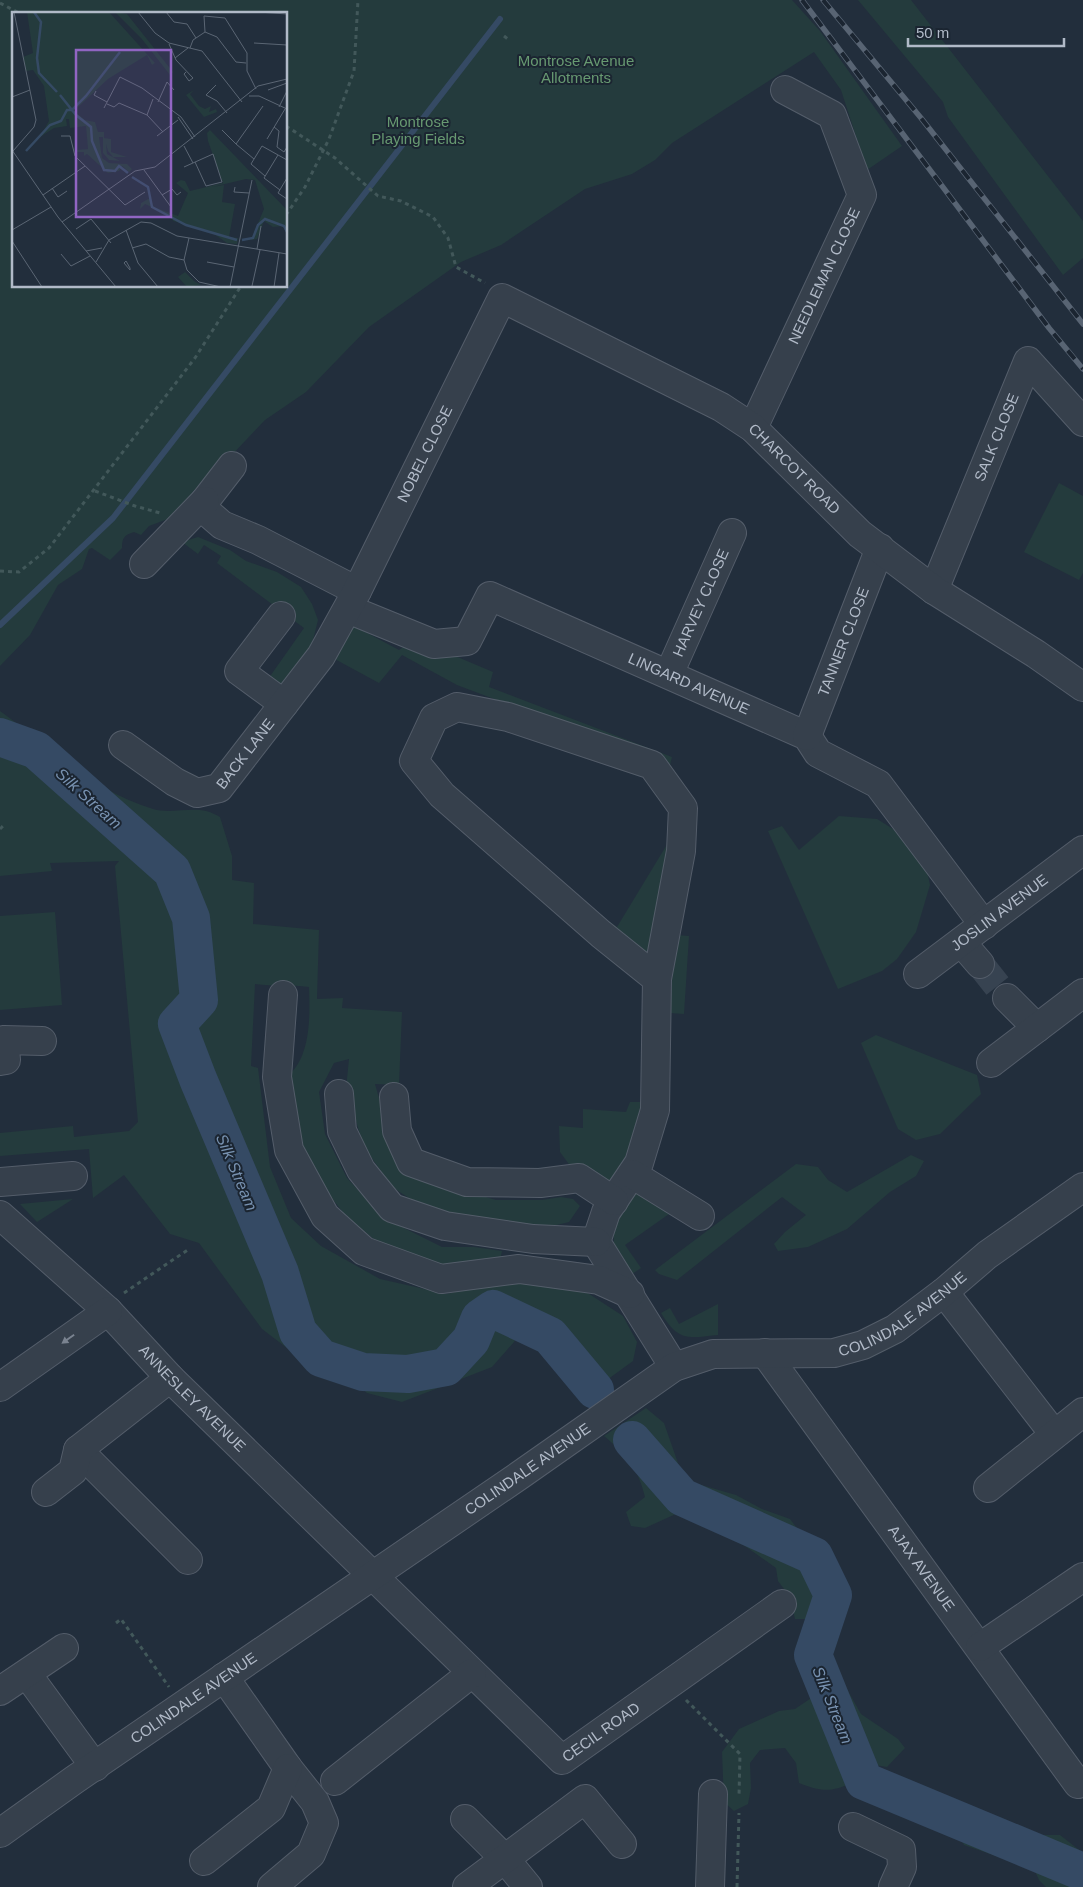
<svg xmlns="http://www.w3.org/2000/svg" width="1083" height="1887" font-family="Arial,sans-serif">
<style>
.green{fill:#243b3d;fill-rule:evenodd}
.lines{fill:none;stroke-linecap:round;stroke-linejoin:round}
.stream{stroke:#354a64;stroke-width:6}
.river{stroke:#354a64;stroke-width:38}
.minor-tunnel{stroke:#374351;stroke-width:28;stroke-dasharray:28 14;stroke-linecap:butt}
.minor-casing{stroke:#545d6a;stroke-width:30}
.path{stroke:#42585a;stroke-width:3;stroke-dasharray:4 4;stroke-linecap:butt}
.minor{stroke:#36404c;stroke-width:28}
.rail-casing{stroke:#586473;stroke-width:5.5}
.rail{stroke:#1b2531;stroke-width:4;stroke-dasharray:11;stroke-linecap:butt}
.oneway{fill:#7a8390}
.labels{text-anchor:middle;stroke-width:4;stroke-linejoin:round;paint-order:stroke}
.park-label{font-size:15px;fill:#679971;stroke:#1b2531}
.street-label{font-size:15px;fill:#b1bac8;stroke:#1b2531}
.water-label{font-size:16px;font-style:italic;fill:#7892b1;stroke:#1b2531}
.inset-river{fill:none;stroke:#354a64;stroke-width:2.5}
.inset-road{fill:none;stroke:#5b6674;stroke-width:1}
.view{fill:#9165c3;fill-opacity:0.15;stroke:#9165c3;stroke-width:2.5}
.inset-edge{fill:none;stroke:#b1bac8;stroke-width:2.5}
</style>
<rect width="100%" height="100%" fill="#222e3c"/>
<!-- green -->
<g class="green">
<path d="M0 0H792L820 31 902 146 867 170 841 90 814 52 672 143 655 160 632 174 585 189 501 245 461 262 369 327 306 392 265 420 173 517 149 526 141 535 134 532C124 535 122 538 122 548L110 560 92 548 89 549 82 569 58 585 30 635 0 666ZM14 14H286V286H14Z"/>
<polygon points="858,0 911,0 1083,221 1083,258 1063,275 948,117 943,102"/>
<polygon points="1059,483 1083,496 1083,573 1079,580 1024,552"/>
<polygon points="198,537 230,550 246,561 277,572 301,587 312,604 318,620 312,644 277,690 266,682 304,628 217,563 221,556 204,545 198,554 182,542"/>
<polygon points="354,626 399,650 415,639 493,672 489,687 672,757 670,765 457,685 402,655 379,683 331,657"/>
<path d="M0 711C51 748 91 790 153 809 170 814 190 807 206 811 211 812 216 815 220 817L232 856V880L254 883 253 924 319 930 317 999 343 998 342 1008 402 1012 399 1085 375 1084 396 1159 432 1181 496 1200H542L561 1197 573 1199 580 1206 569 1222 532 1231 426 1209 392 1187 364 1147 346 1089 349 1059 334 1063 319 1092 325 1134 347 1178 384 1218 442 1247H474L502 1251 499 1265 443 1270 419 1262 376 1241 345 1215 305 1164 290 1074C311 1054 310 1015 309 987 291 984 273 987 255 984L251 1066 258 1068 270 1167 291 1218 321 1246 380 1279 447 1294 493 1282 541 1280 580 1288 623 1316 637 1342 633 1361 600 1385 570 1347 550 1325 526 1316 514 1342 492 1367 402 1402 367 1393 330 1361 312 1367 262 1329 199 1243 170 1234 124 1175 93 1198 89 1149 0 1156V1133L73 1126 74 1137 129 1131 138 1122 115 866 119 861 50 863 52 871 0 876Z"/>
<polygon points="839,816 877,819 922,847 930,885 916,932 897,959 882,971 838,989 768,831 782,826 799,850"/>
<polygon points="674,833 654,951 629,951 597,924 603,917 617,927"/>
<polygon points="55,912 62,1005 0,1010 0,916"/>
<polygon points="675,935 689,936 684,1014 670,1013"/>
<polygon points="876,1035 977,1075 981,1094 940,1134 916,1140 898,1129 861,1043"/>
<path d="M630 1102H642C636 1141 630 1155 607 1187L571 1167 560 1152 559 1126 583 1128V1109L626 1112Z"/>
<polygon points="911,1155 924,1161 916,1176 890,1192 847,1229 808,1247 778,1251 774,1244 785,1232 806,1215 782,1197 677,1280 659,1274 655,1270 796,1164 818,1167 828,1180 847,1192"/>
<polygon points="636,1191 669,1214 625,1245 641,1268 632,1274 614,1244 613,1223"/>
<polygon points="73,1199 37,1222 20,1204"/>
<path d="M718 1304V1335C687 1338 679 1342 661 1313L670 1308 679 1324Z"/>
<path d="M646 1408 664 1423 679 1466 691 1482 736 1495 762 1509 790 1519 825 1565 820 1605 807 1619H795L790 1597 778 1581 776 1568 718 1527 678 1513 645 1528 631 1526 626 1512 645 1497C638 1468 627 1455 604 1436Z"/>
<path d="M843 1682 861 1714 898 1739 905 1748 887 1767 875 1765 891 1784 1036 1835H1060L1083 1853V1887H1046L1039 1880 1034 1869 964 1845 949 1820 851 1783C831 1793 819 1791 799 1783L796 1763 785 1748 760 1750 750 1763 751 1788 748 1804 734 1811 724 1802 722 1752 739 1729 779 1711 795 1709 832 1684Z"/>
</g>
<g class="lines">
<!-- stream -->
<polyline class="stream" points="0,625 113,518 500,19"/>
<!-- river -->
<g class="river">
<polyline points="0,737 36,750 172,871 191,918 199,1000 177,1024 198,1079 280,1273 298,1332 321,1358 363,1372 408,1374 446,1367 471,1340 480,1318 493,1309 550,1336 595,1390"/>
<polyline points="632,1440 682,1497 814,1556 833,1595 813,1655 864,1781 1083,1872"/>
</g>
<!-- minor-tunnel -->
<polyline class="minor-tunnel" points="980,964 1007,998"/>
<defs>
<g id="minor">
<path id="s1" d="M753 428 862 195 832 115 785 90"/>
<polyline points="232,466 205,501 207,512 222,525 258,540 357,591"/>
<polyline points="144,564 205,501"/>
<path id="s2" d="M934 590 1028 361 1083 422"/>
<path id="s3" d="M348 609 434 644 467 641 490 596 807 736 818 753 878 784 984 925"/>
<polyline points="281,616 239,671 284,704"/>
<path id="s4" d="M669 674 732 533"/>
<path id="s5" d="M807 736 880 548"/>
<path id="s6" d="M123 745 175 782 197 793 219 788 321 656 357 591 502 298 721 407 753 428 860 534 934 590 1036 654 1083 687"/>
<polyline points="961,942 980,964"/>
<path id="s7" d="M918 974 1083 850"/>
<polyline points="657,979 681,851 683,808 652,765 508,717 457,707 434,718 414,761 442,795 601,934 657,979 655,1110 639,1163 606,1212 596,1242 674,1367"/>
<polyline points="283,995 277,1077 289,1150 325,1216 364,1251 441,1279 519,1269 599,1280 630,1294"/>
<polyline points="1007,998 1037,1028"/>
<polyline points="0,1061 6,1060 4,1040 42,1041"/>
<polyline points="991,1063 1083,993"/>
<polyline points="339,1094 342,1131 361,1170 392,1208 445,1226 533,1239 596,1242"/>
<polyline points="394,1097 397,1131 411,1162 467,1182 540,1183 579,1178 614,1201"/>
<polyline points="632,1174 700,1216"/>
<polyline points="0,1182 73,1176"/>
<path id="s8" d="M0 1215 108 1311 170 1378 562 1760 782 1604"/>
<polyline points="944,1292 1054,1434"/>
<path id="s9" d="M765 1353 1078 1784"/>
<polyline points="0,1387 108,1311"/>
<polyline points="78,1450 188,1560"/>
<polyline points="988,1488 1083,1412"/>
<polyline points="46,1492 73,1471 78,1450 170,1378"/>
<polyline points="980,1647 1083,1577"/>
<polyline points="27,1674 95,1767"/>
<polyline points="224,1677 288,1768 315,1802 324,1823 311,1854 272,1887"/>
<polyline points="0,1691 64,1648"/>
<polyline points="335,1781 472,1673"/>
<polyline points="465,1819 505,1859 528,1887"/>
<polyline points="853,1827 901,1850 902,1867 893,1887"/>
<path id="s10" d="M0 1833 74 1780 520 1475 674 1367 713 1354 834 1353 863 1345 895 1329 944 1292 987 1255 1083 1187"/>
<polyline points="204,1861 271,1808 288,1768"/>
<polyline points="467,1887 585,1799 622,1844"/>
<polyline points="710,1887 713,1794"/>
</g>
</defs>
<!-- minor casing -->
<use href="#minor" class="minor-casing"/>
<!-- path -->
<g class="path">
<polyline points="0,3 21,14"/>
<polyline points="504,36 509,40"/>
<polyline points="286,126 335,158 378,196 401,201 433,217 448,238 456,267 485,283"/>
<polyline points="286,215 305,187 329,139 354,71 358,0"/>
<polyline points="95,491 135,506 160,513"/>
<polyline points="0,571 19,572 49,548 195,358 241,286"/>
<polyline points="0,829 3,826"/>
<polyline points="124,1293 189,1249"/>
<polyline points="116,1623 121,1619 169,1687"/>
<polyline points="686,1700 740,1754 739,1796"/>
<polyline points="737,1887 739,1813"/>
</g>
<!-- minor -->
<use href="#minor" class="minor"/>
<defs>
<g id="rail">
<polyline points="802,0 1049,328 1083,369"/>
<polyline points="823,0 921,118 1083,324"/>
</g>
</defs>
<!-- rail casing -->
<use href="#rail" class="rail-casing"/>
<!-- rail -->
<use href="#rail" class="rail"/>
</g>
<!-- one-way arrows -->
<defs><path id="oneway-solid" d="M-6-.8H1V-3.2L6.5 0L1 3.2V.8H-6Z" transform="scale(1.25)"/></defs>
<use class="oneway" href="#oneway-solid" transform="translate(68 1339) rotate(145)"/>
<g class="labels">
<!-- park labels -->
<g class="park-label">
<text x="576" y="66">Montrose Avenue<tspan x="576" dy="17">Allotments</tspan></text>
<text x="418" y="127">Montrose<tspan x="418" dy="17">Playing Fields</tspan></text>
</g>
<!-- street labels -->
<g class="street-label">
<text dy="5" stroke="none"><textPath href="#s1" startOffset="168">NEEDLEMAN CLOSE</textPath></text>
<text dy="5" stroke="none"><textPath href="#s2" startOffset="165">SALK CLOSE</textPath></text>
<text dy="5" stroke="none"><textPath href="#s6" startOffset="505">NOBEL CLOSE</textPath></text>
<text dy="5" stroke="none"><textPath href="#s6" startOffset="1020">CHARCOT ROAD</textPath></text>
<text dy="5" stroke="none"><textPath href="#s4" startOffset="78">HARVEY CLOSE</textPath></text>
<text dy="5" stroke="none"><textPath href="#s5" startOffset="101">TANNER CLOSE</textPath></text>
<text dy="5" stroke="none"><textPath href="#s3" startOffset="394">LINGARD AVENUE</textPath></text>
<text dy="5" stroke="none"><textPath href="#s6" startOffset="154">BACK LANE</textPath></text>
<text dy="5" stroke="none"><textPath href="#s7" startOffset="102">JOSLIN AVENUE</textPath></text>
<text dy="5" stroke="none"><textPath href="#s10" startOffset="1061">COLINDALE AVENUE</textPath></text>
<text dy="5" stroke="none"><textPath href="#s8" startOffset="266">ANNESLEY AVENUE</textPath></text>
<text dy="5" stroke="none"><textPath href="#s10" startOffset="641">COLINDALE AVENUE</textPath></text>
<text dy="5" stroke="none"><textPath href="#s9" startOffset="266">AJAX AVENUE</textPath></text>
<text dy="5" stroke="none"><textPath href="#s10" startOffset="236">COLINDALE AVENUE</textPath></text>
<text dy="5" stroke="none"><textPath href="#s8" startOffset="831">CECIL ROAD</textPath></text>
</g>
<!-- water labels -->
<g class="water-label">
<text transform="translate(89 798) rotate(42)" y="6">Silk Stream</text>
<text transform="translate(237 1172) rotate(67)" y="6">Silk Stream</text>
<text transform="translate(833 1705) rotate(68)" y="6">Silk Stream</text>
</g>
</g>
<!-- overview -->
<g transform="translate(12 12)">
<rect width="275" height="275" fill="#222e3c"/>
<path d="M15 0H97L143 51 140 53 135 43 96 67 62 99 73 108 83 110 86 120H92V126L99 127V140L115 145H101L96 139 94 132 95 142 108 149 97 148 91 141V125H87L90 146 97 151 115 152 120 157 117 160 110 154 107 159 96 161 75 142 72 144V140H63L61 134 64 138 76 137 74 114 58 116 57 107H54L55 114 42 116 28 125 37 109 32 74 21 58 14 59 11 45 21 41ZM103 0 115 2 161 60 158 63 129 26ZM182 78 178 82 187 94 193 97 199 94 197 100 204 97 205 100 192 105 174 83ZM198 118 275 198V221L270 214 261 215 252 209 245 227 239 228 252 197 243 168 234 167 200 175 212 173 210 190 223 192 217 225 226 226 225 232 215 231 198 219 161 209V205L133 192 128 197 129 191 138 186 142 195 166 204 176 181 164 171 169 168 173 169 178 179 211 171 196 129 195 121ZM173 260 182 269 189 273 175 275 166 265Z" fill="#243b3d"/>
<path class="inset-river" d="M22 0 29 10 25 46 27 61 45 80M48 83 64 103 79 115 80 129 92 158 103 159 107 154 116 161M14 139 38 113 49 109 55 98H60L74 84 108 40M120 165 136 175 140 195 174 213 225 228M230 228 241 226 246 213 253 207 272 214 275 220"/>
<path class="inset-road" d="M126 0 143 21 157 31 190 39 230 90M154 0 162 10 175 12 184 26M246 0 275 2M193 20 205 25 224 50 234 51M242 31 275 33M157 32 164 48 181 66 177 69 172 62 174 60M178 36 181 28 193 20 192 4 213 6 235 41V59L244 77M163 46 176 36M204 73 194 83 205 89 215 101M256 78 275 71M84 79 82 83 95 90M237 84H247L275 97M0 85 18 78M146 90 155 70 162 78M95 92 102 95 107 91 135 103 151 120M267 95 275 79M92 96 108 65 130 76 169 105 183 125M135 103 141 87M166 105 181 127M262 115 267 119 265 135 272 140 275 135M210 118 224 132M49 124H58L63 144 113 193 133 180M145 124 166 108M255 127 273 97M172 134 181 151M0 138 46 205 104 275M1 139 22 115 24 108 2 0M266 143 252 166 268 178M242 147 224 132 251 94M172 155 201 142 210 170 194 174 183 150M132 158 159 195M253 164 239 152 250 134 275 148M275 166 266 181 275 187M223 175 222 180 237 181M40 176 46 185 55 179M31 183 73 154M150 183 160 177 165 183 169 180M50 210 123 159 143 155 246 74 275 67M64 217 79 207 99 231M0 218 39 195M114 218 126 251 146 275M177 226 172 248 175 258 187 270 209 275M0 229 30 275M120 236 134 232 157 245 172 248M245 237 249 214M74 239 90 236M49 242 59 254 78 244M114 249 118 256V258L112 251ZM84 250 97 228 129 210 139 211 165 224 275 242M195 250 222 255M240 274 248 238M218 275 240 168M262 275 267 241"/>
<path class="view" d="M64 38H159V205H64Z"/>
<rect width="275" height="275" class="inset-edge"/>
</g>
<!-- scale -->
<path d="M908 38v8h156v-8" fill="none" stroke="#b1bac8" stroke-width="2.5"/>
<text x="916" y="38" font-size="15" fill="#b1bac8" stroke="#1b2531" stroke-width="4" paint-order="stroke">50 m</text>
</svg>
